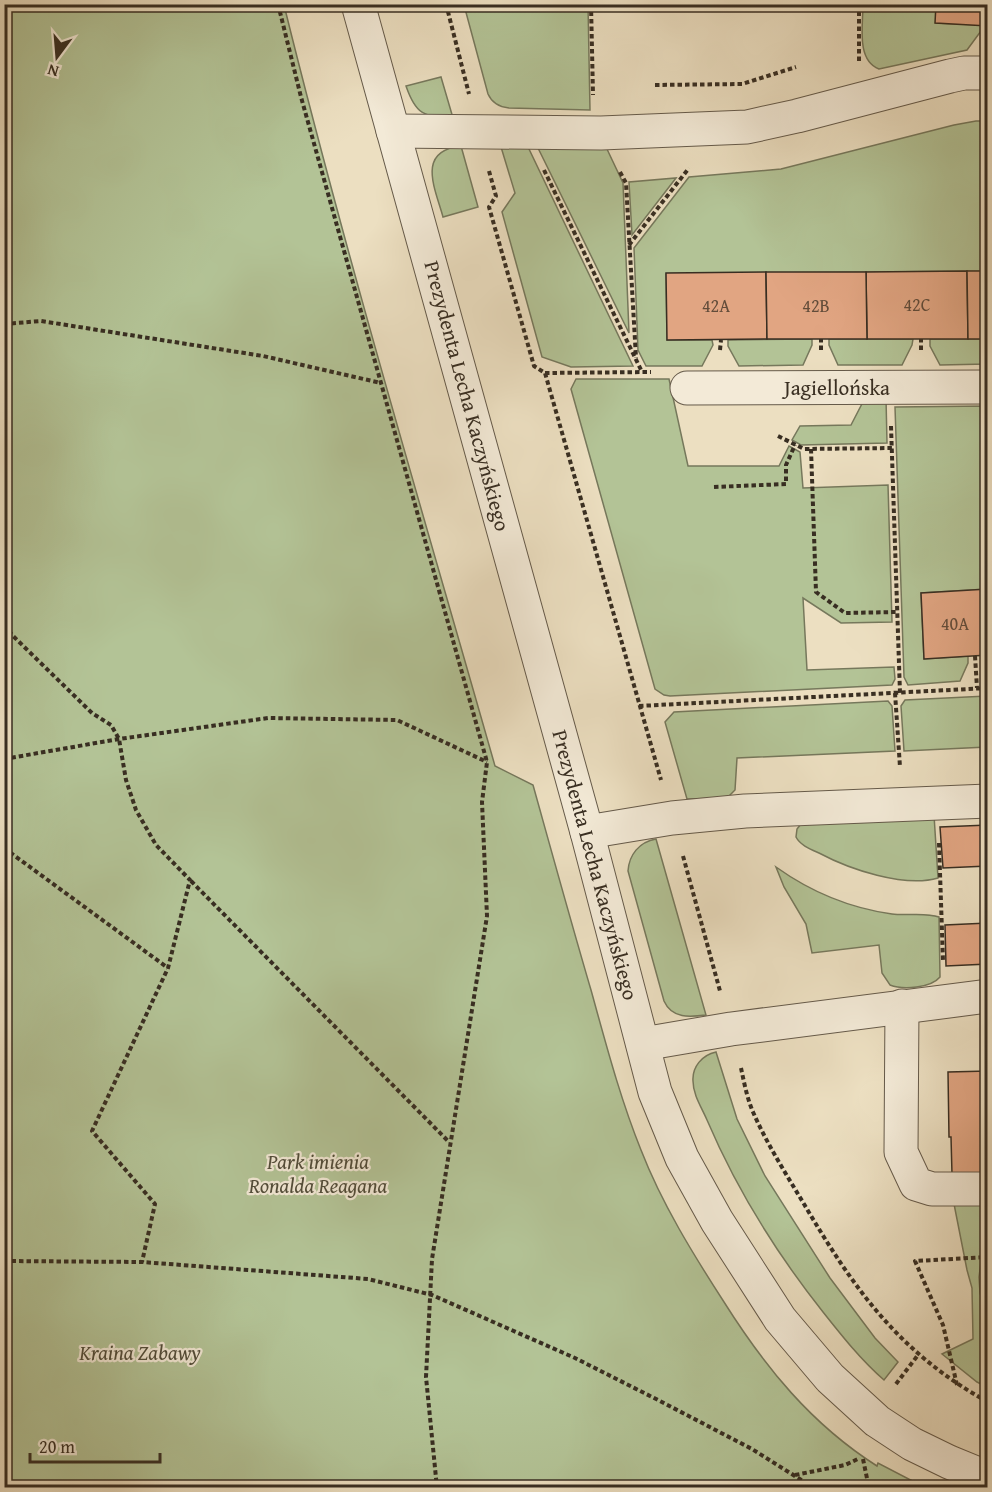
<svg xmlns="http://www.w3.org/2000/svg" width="992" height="1492" font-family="'Gentium Book Plus',serif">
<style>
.green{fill:#b3c396;stroke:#76785c;stroke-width:1.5}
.building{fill:#e1a582;stroke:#382e22;stroke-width:1.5}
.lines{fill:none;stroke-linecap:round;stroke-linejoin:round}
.minor-casing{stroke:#655a4a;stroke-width:35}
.path{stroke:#382e22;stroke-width:4;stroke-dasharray:4.5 3;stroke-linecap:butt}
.minor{stroke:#f3ead7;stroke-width:33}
.labels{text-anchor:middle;stroke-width:4.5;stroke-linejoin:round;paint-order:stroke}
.number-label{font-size:18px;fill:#624c3a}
.street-label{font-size:21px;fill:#382e22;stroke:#f3ead7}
.park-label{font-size:21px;font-style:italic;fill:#514c39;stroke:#f3ead7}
</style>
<rect width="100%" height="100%" fill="#ecdfc1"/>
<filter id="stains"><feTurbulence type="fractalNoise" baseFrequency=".00333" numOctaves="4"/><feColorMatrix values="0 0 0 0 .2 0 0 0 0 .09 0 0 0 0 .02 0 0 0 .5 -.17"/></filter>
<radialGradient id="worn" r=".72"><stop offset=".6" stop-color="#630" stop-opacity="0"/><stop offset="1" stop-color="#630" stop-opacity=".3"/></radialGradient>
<!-- green -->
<g class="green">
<path d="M4 5H284C347 260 423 513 495 766L533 785C552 853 571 922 591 990 606 1044 620 1098 641 1150 662 1204 693 1254 724 1302 765 1367 811 1424 877 1466L878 1463 924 1487H5Z"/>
<path d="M464 5H588L590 110 509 108C499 107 492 103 488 94Z"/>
<path d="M863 5H936V23L981 25V31L967 50 879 69C856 60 863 25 863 5Z"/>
<path d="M441 77 453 118C423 116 416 115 406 86Z"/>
<polygon points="976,121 987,121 987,271 666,274 667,340 712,340 713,345 702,366 646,366 638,350 634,248 689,177 781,169 954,125"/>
<path d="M461 146 478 207 443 217C435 188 416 151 461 146Z"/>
<polygon points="501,147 528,147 633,366 571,367 542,357 502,212 515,193"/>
<polygon points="606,147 623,183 629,333 538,148"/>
<polygon points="676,178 632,235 629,182"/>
<polygon points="812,339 812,345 803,365 739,366 728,346 728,340"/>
<polygon points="829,339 913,339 912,345 902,365 838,365 829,345"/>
<polygon points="930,339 987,339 987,364 940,365 930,346"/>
<polygon points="576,379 669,379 688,466 779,466 789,446 800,452 803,488 888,485 892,622 841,623 803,598 807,670 894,667 895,679 892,685 670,696 664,695 655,689 571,389"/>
<polygon points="865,398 886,398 887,443 801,445 792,440 800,426 851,425"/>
<polygon points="987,406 987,589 921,593 924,659 968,656 968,663 960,681 908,685 904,677 895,407"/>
<polygon points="987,696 987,747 904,751 901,706 905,700"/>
<polygon points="888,701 892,706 895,751 737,758 735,790 727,798 687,799 665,722 674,712"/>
<path d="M934 815 938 878C904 888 849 869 819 853 810 849 800 845 796 837L797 829 801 824Z"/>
<path d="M656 839 706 1015C690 1017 672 1019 664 1001L628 871C629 855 639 842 656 839Z"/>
<path d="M776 867C811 892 849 908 892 914 907 916 925 912 939 917L940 977C931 988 903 990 890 985L882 973 879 945 812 953 806 924 784 887Z"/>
<path d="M716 1052 737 1119 765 1176 830 1278 875 1338 898 1362 884 1380C861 1360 842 1336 823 1312 777 1254 736 1188 707 1120 702 1108 693 1095 693 1081 692 1067 702 1055 716 1052Z"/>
<polygon points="954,1204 987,1205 987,1248 981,1262 979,1277 980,1293 987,1315 987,1387 977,1382 942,1354 973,1339 972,1288 967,1270"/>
</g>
<!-- building -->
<g class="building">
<polygon points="936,4 988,4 988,26 935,23"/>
<polygon points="967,271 968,339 867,339 866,272"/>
<polygon points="967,271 988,271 988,339 968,339"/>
<polygon points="766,272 767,339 667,340 666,273"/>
<polygon points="766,272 866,272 867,339 767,339"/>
<polygon points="988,589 988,655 924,659 921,593"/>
<polygon points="988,825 988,866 943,868 940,827"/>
<polygon points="988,923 988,964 946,966 945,925"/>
<polygon points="988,1071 988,1174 952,1174 951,1137 949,1137 948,1072"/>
</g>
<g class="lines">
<defs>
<g id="minor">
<polyline points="358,4 587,832 655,1092 682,1158 717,1221 780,1319 830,1378 877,1421 912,1444 949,1462 988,1478"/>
<polyline points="393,131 601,133 747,127 797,116 950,76 964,73 988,73"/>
<polyline points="687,388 988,387"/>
<polyline points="587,832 672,818 745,811 988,801"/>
<polyline points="902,1006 901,1152 916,1184 932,1189 988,1189"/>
<polyline points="643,1044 731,1029 988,996"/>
</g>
</defs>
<!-- minor casing -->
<use href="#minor" class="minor-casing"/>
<!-- path -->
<g class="path">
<polyline points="278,4 301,97 487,762 482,802 487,916 432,1259 426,1377 437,1488"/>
<polyline points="446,4 469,94"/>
<polyline points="591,4 593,95"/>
<polyline points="859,4 859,61"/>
<polyline points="655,85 742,84 796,67"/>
<polyline points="544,170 642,372"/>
<polyline points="489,171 496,196 489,207 534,366 545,373 661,780"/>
<polyline points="620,172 626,183 636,358"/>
<polyline points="629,245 689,168"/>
<polyline points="4,324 41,321 263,356 381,383"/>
<polyline points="720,350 721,340"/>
<polyline points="821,350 821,339"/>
<polyline points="921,350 921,339"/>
<polyline points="545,373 651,372"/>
<polyline points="891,426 900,693"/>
<polyline points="778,436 804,449 892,448"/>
<polyline points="811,449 816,592 845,613 897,612"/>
<polyline points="714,487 786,484 786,465 795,445"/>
<polyline points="4,625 13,636 92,713 111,725 119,739 126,780 136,810 156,845 190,880 168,968 92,1131 155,1204 142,1262"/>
<polyline points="975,656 977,688"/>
<polyline points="895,693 900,767"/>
<polyline points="639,706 988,688"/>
<polyline points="4,759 119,739 268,718 397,720 487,762"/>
<polyline points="939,843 943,961"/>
<polyline points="4,848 168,968"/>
<polyline points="683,856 720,991"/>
<polyline points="191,881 449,1142"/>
<path d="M741 1068C744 1082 747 1098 753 1112 767 1144 786 1174 804 1204 854 1289 899 1353 988 1402"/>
<polyline points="4,1261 142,1262 368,1279 432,1295 575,1358 658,1400 752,1449 814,1488"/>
<polyline points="896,1384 918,1355"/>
<polyline points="957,1385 943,1325 915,1261 988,1257"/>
<polyline points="863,1459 869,1488"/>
<polyline points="795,1475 845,1465 860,1458"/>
</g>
<!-- minor -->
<use href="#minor" class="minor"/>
</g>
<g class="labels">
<!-- number labels -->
<g class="number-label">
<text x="917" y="311">42C</text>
<text x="716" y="312">42A</text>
<text x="816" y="312">42B</text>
<text x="955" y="630">40A</text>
</g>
<!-- street labels -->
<g class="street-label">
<text x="837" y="395">Jagiellońska</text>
<text transform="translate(467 396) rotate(75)" y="7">Prezydenta Lecha Kaczyńskiego</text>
<text transform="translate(595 865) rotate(75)" y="7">Prezydenta Lecha Kaczyńskiego</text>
</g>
<!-- park labels -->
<g class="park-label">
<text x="318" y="1169">Park imienia<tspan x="318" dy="24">Ronalda Reagana</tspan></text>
<text x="140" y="1360">Kraina Zabawy</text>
</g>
</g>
<!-- margin -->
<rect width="992" height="1492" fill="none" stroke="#ecdfc1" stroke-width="24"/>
<rect x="6" y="6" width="980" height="1480" fill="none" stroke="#382e22" stroke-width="3"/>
<rect x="12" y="12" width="968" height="1468" fill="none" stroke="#382e22" stroke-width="1.5"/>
<!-- north arrow -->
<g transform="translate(57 57) rotate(196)" stroke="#f3ead7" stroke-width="4.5" paint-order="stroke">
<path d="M0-4.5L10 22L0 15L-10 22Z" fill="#382e22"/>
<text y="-9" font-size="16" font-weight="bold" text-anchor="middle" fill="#382e22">N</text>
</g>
<!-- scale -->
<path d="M30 1453v9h130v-9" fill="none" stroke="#382e22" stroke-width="3"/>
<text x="39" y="1453" font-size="18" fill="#382e22" stroke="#f3ead7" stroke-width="4.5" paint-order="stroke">20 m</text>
<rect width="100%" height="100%" filter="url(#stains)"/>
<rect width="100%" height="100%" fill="url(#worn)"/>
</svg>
